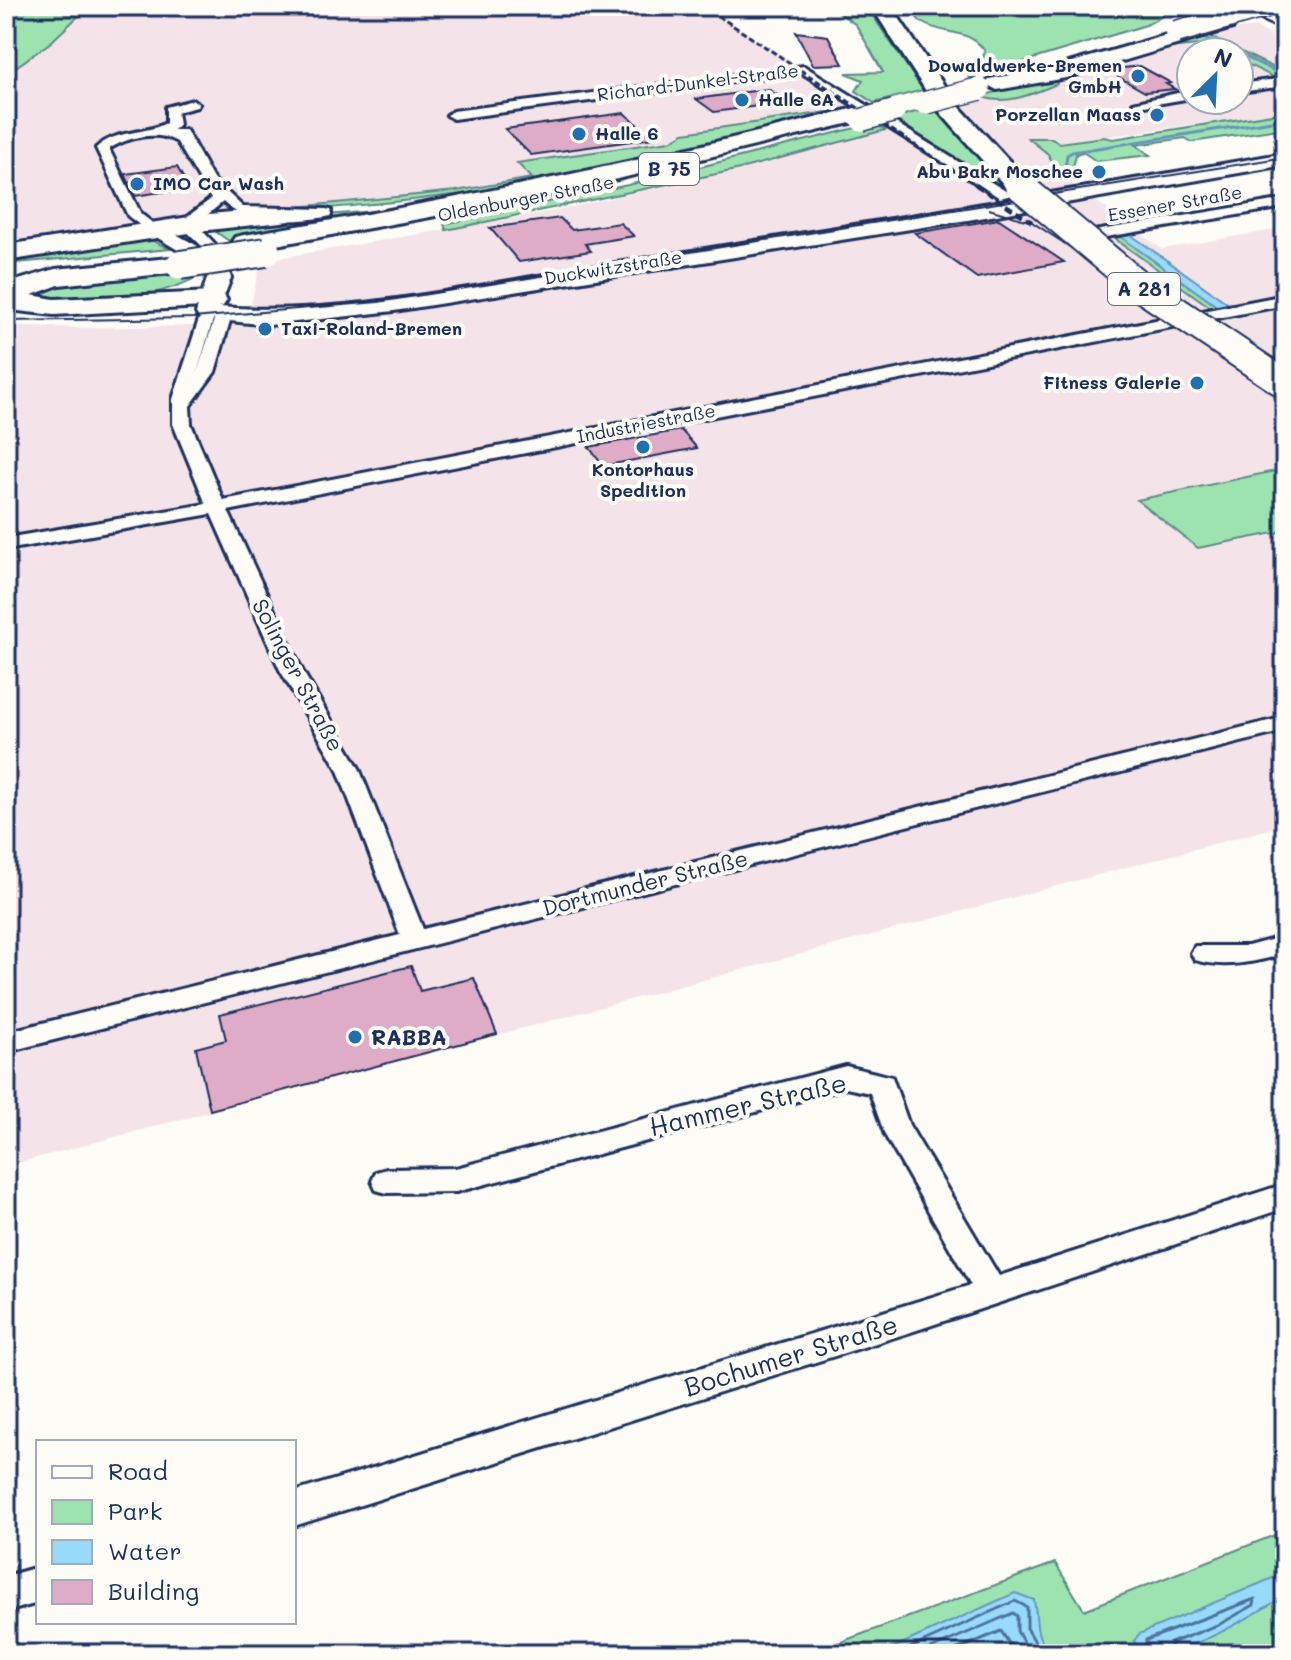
<svg xmlns="http://www.w3.org/2000/svg" width="1291" height="1660" font-family="Mali,sans-serif">
<style>
.built{fill:#f4e4e9;fill-rule:evenodd}
.green{fill:#9ce3b0;stroke:#5c8987;stroke-width:2}
.water{fill:#98dafa;stroke:#6696bc;stroke-width:2}
.lines{fill:none;stroke-linecap:round;stroke-linejoin:round}
.shore{stroke:#4d739c;stroke-width:3}
.stream{stroke:#6696bc;stroke-width:3}
.building{fill:#dfacc7;stroke:#1b2f5e;stroke-width:2}
.street-casing{stroke:#1b2f5e;stroke-width:6}
.secondary-casing{stroke:#1b2f5e;stroke-width:6}
.highway-casing{stroke:#1b2f5e;stroke-width:6}
.street{fill:#fdfcf7;fill-rule:evenodd}
.secondary{fill:#fdfcf7;fill-rule:evenodd}
.highway{fill:#fdfcf7;fill-rule:evenodd}
.tram{stroke:#1b2f5e;stroke-width:2}
.rail-far1{stroke:#1b2f5e;stroke-width:3;stroke-dasharray:6 3;stroke-linecap:butt}
.rail{stroke:#1b2f5e;stroke-width:4;stroke-dasharray:8 4;stroke-linecap:butt}
.highway-bridge-far1-casing{stroke:#1b2f5e;stroke-width:25;stroke-linecap:butt}
.highway-bridge-casing{stroke:#1b2f5e;stroke-width:32;stroke-linecap:butt}
.highway-bridge-far1{stroke:#fdfcf7;stroke-width:22}
.highway-bridge{stroke:#fdfcf7;stroke-width:28}
.poi-dot{fill:#1f6fb2;stroke:#fdfcf7;stroke-width:3}
.labels{text-anchor:middle;stroke-width:8;stroke-linejoin:round;paint-order:stroke}
.far-poi-label{font-size:18px;font-weight:bold;fill:#1b2f5e;stroke:#fdfcf7;text-anchor:end}
.far-street-label{font-size:18px;fill:#1b2f5e;stroke:#fdfcf7}
.shield{fill:#fdfcf7;stroke:#5f6c8c;stroke-width:2}
.shield-label{font-size:20px;font-weight:bold;fill:#1b2f5e}
.street-label{font-size:22px;fill:#1b2f5e;stroke:#fdfcf7}
.poi-label{font-size:22px;font-weight:bold;fill:#1b2f5e;stroke:#fdfcf7;text-anchor:start}
.near-street-label{font-size:26px;fill:#1b2f5e;stroke:#fdfcf7}
</style>
<rect width="100%" height="100%" fill="#fdfcf7"/>
<filter id="ink" filterUnits="userSpaceOnUse"><feTurbulence type="fractalNoise" baseFrequency=".0125" numOctaves="2"/><feDisplacementMap in="SourceGraphic" scale="16" xChannelSelector="R" yChannelSelector="G"/><feConvolveMatrix kernelMatrix="1 2 1 2 8 2 1 2 1" color-interpolation-filters="sRGB"/></filter>
<g filter="url(#ink)">
<!-- built -->
<g class="built">
<polygon points="89,6 706,6 859,106 684,132 670,141 519,163 533,178 456,191 262,210 6,245 6,74 51,42"/>
<path d="M1255 27 1285 42V112L1059 143 1052 138 1029 139 1048 154 1056 172 1162 249 1285 228V825L6 1166V325L77 328 246 325 261 261 554 211 736 170 1161 50 1207 45 1204 32ZM1191 52H1239V100H1191Z"/>
</g>
<!-- green -->
<g class="green">
<polygon points="6,6 89,6 51,42 6,74"/>
<polygon points="830,6 866,6 923,90 874,103 856,91 863,80 846,73 883,72 856,25"/>
<path d="M910 6H1161L1163 16 1146 25 970 78 966 72 982 60 985 51C968 27 943 36 921 22 917 19 913 10 910 6Z"/>
<path d="M1202 33 1285 73V83L1239 60V52C1226 52 1215 45 1203 45 1154 46 1104 67 1057 81V84C1034 93 1010 105 985 98V95Z"/>
<polygon points="934,107 1005,185 991,181 893,118"/>
<path d="M854 108C700 150 543 188 383 203 341 207 298 212 256 211L456 191 532 178 517 163 670 141 684 133Z"/>
<polygon points="1285,112 1285,132 1278,129 1192,142 1185,138 1136,145 1150,155 1096,161 1083,152 1076,154 1071,176 1056,172 1048,154 1028,138 1052,138 1059,143 1104,137 1113,139"/>
<polygon points="875,123 885,130 736,170 446,230 444,224 628,185"/>
<polygon points="398,209 313,229 229,241 206,225"/>
<polygon points="143,236 170,249 6,264 6,256"/>
<polygon points="1121,237 1218,307 1210,307 1118,241 1116,238"/>
<path d="M196 266 199 276C160 298 75 312 31 295L35 288Z"/>
<polygon points="1285,469 1285,531 1198,548 1137,500"/>
<polygon points="1285,1531 1285,1649 1273,1654 808,1654 1055,1563 1084,1610"/>
</g>
<!-- water -->
<g class="water">
<polygon points="1131,235 1230,305 1218,307 1121,237"/>
<path d="M1285 1573V1596C1240 1622 1193 1654 1141 1654L1134 1641 1139 1634Z"/>
<path d="M1015 1593 1034 1600C1039 1623 1031 1639 1056 1654H879Z"/>
</g>
<g class="lines">
<!-- shore -->
<g class="shore">
<polyline points="897,1654 1015,1601 1027,1607 1027,1628 1042,1654"/>
<polyline points="919,1654 1013,1613 1017,1616 1017,1631 1030,1654"/>
<polyline points="946,1654 1001,1631 1016,1654"/>
<polyline points="1146,1654 1146,1640 1255,1599 1254,1605 1220,1624 1171,1643 1167,1654"/>
</g>
<!-- stream -->
<g class="stream">
<polyline points="1144,6 1179,16"/>
<polyline points="1196,35 1234,52"/>
<polyline points="1239,54 1285,76"/>
<polyline points="1064,174 1067,155 1072,152 1285,119"/>
</g>
</g>
<!-- building -->
<g class="building">
<polygon points="796,32 828,36 843,64 813,65"/>
<polygon points="1140,66 1171,83 1166,84 1175,89 1145,92 1106,70"/>
<polygon points="768,89 788,102 714,112 696,99"/>
<polygon points="624,113 653,138 531,155 505,129"/>
<polygon points="177,167 189,188 135,196 125,174"/>
<polygon points="560,218 572,230 620,223 634,236 585,244 591,251 519,262 490,228"/>
<polygon points="999,219 1064,262 977,278 915,233"/>
<polygon points="681,430 697,448 603,466 589,447"/>
<polygon points="411,966 420,991 474,978 497,1034 210,1110 196,1048 226,1040 220,1014"/>
</g>
<g class="lines">
<defs>
<g id="street">
<polygon points="804,66 1012,195 1000,198 802,73 453,119 447,115 453,111"/>
<polygon points="1285,78 1285,86 1239,92 1239,84"/>
<polygon points="1191,90 1191,98 1139,107 1133,103"/>
<path d="M193 100 199 104 197 107 177 112 179 125 173 130H186L213 179 243 207 326 209 331 210V216C301 222 245 226 223 202L196 224 215 244 203 247 181 226 184 219 211 199 177 142C157 130 128 137 109 149L141 214 163 231 151 234 128 216 96 148C116 129 144 135 166 123V107Z"/>
<polygon points="1285,199 1285,207 1070,243 1063,239 1070,235"/>
<polygon points="1285,295 1285,305 228,511 302,670 359,768 423,929 1285,717 1285,731 6,1052 6,1032 400,935 337,768 280,670 211,514 6,550 6,538 206,504 173,424 173,399 202,310 215,313 196,376 216,314 224,309 232,314 215,372 190,406 191,424 223,500"/>
<path d="M1285 936V954C1255 962 1225 969 1195 960L1191 953 1195 946H1248Z"/>
<polygon points="846,1066 892,1077 909,1125 999,1276 1285,1184 1285,1208 911,1332 294,1526 294,1492 971,1285 885,1135 870,1093 846,1088 456,1192 387,1193 376,1190 372,1181 376,1172 387,1169 456,1168"/>
<polygon points="38,1567 38,1603 6,1612 6,1576"/>
</g>
<g id="secondary">
<polygon points="1233,6 1253,6 1285,19 1285,30"/>
<path d="M1285 153V165L974 219 394 311 269 325 199 318 196 313 210 269 146 231 149 227H163L227 262 231 278 220 307C344 317 481 284 604 265 831 229 1058 193 1285 153Z"/>
</g>
<g id="highway">
<polygon points="871,6 891,6 955,102 1023,176 1026,181 1023,186 1005,186 939,111"/>
<path d="M1211 6H1285V14C1261 17 1236 19 1212 13Z"/>
<polygon points="1226,18 1233,20 1236,24 1233,28 1066,78 997,90 986,84 989,79 1055,67"/>
<path d="M855 108 863 110 866 115 863 120 551 195 244 251 235 249 231 243 235 237 244 235C450 202 653 159 855 108Z"/>
<polygon points="281,208 290,211 294,216 290,221 209,230 6,261 6,245 209,214"/>
<polygon points="180,257 190,259 194,265 190,271 59,285 32,295 54,299 213,292 223,294 227,300 223,306 54,315 18,311 6,302 6,292 12,282 55,269"/>
</g>
</defs>
<!-- street casing -->
<use href="#street" class="street-casing"/>
<!-- secondary casing -->
<use href="#secondary" class="secondary-casing"/>
<!-- highway casing -->
<use href="#highway" class="highway-casing"/>
<!-- street -->
<use href="#street" class="street"/>
<!-- secondary -->
<use href="#secondary" class="secondary"/>
<!-- highway -->
<use href="#highway" class="highway"/>
<!-- tram -->
<g class="tram">
<polyline points="989,209 1032,222 1285,389"/>
<polyline points="6,321 193,318 378,302 1285,157"/>
</g>
<!-- rail-far1 -->
<polyline class="rail-far1" points="703,6 979,187"/>
<!-- rail -->
<polyline class="rail" points="976,185 1032,222"/>
<defs>
<g id="highway-bridge-far1">
<polyline points="1176,32 1267,6"/>
<polyline points="925,103 979,89"/>
<polyline points="862,120 894,111"/>
<polyline points="1014,181 1021,187"/>
</g>
<g id="highway-bridge">
<polyline points="1019,185 1142,288 1285,384"/>
<polyline points="180,265 266,252"/>
</g>
</defs>
<!-- highway-bridge-far1 casing -->
<use href="#highway-bridge-far1" class="highway-bridge-far1-casing"/>
<!-- highway-bridge casing -->
<use href="#highway-bridge" class="highway-bridge-casing"/>
<!-- highway-bridge-far1 -->
<use href="#highway-bridge-far1" class="highway-bridge-far1"/>
<!-- highway-bridge -->
<use href="#highway-bridge" class="highway-bridge"/>
</g>
</g>
<!-- markers -->
<g class="poi-dot">
<circle cx="1138" cy="76" r="8"/>
<circle cx="742" cy="100" r="8"/>
<circle cx="1157" cy="115" r="8"/>
<circle cx="579" cy="134" r="8"/>
<circle cx="1099" cy="172" r="8"/>
<circle cx="137" cy="184" r="8"/>
<circle cx="265" cy="329" r="8"/>
<circle cx="1197" cy="383" r="8"/>
<circle cx="643" cy="447" r="8"/>
<circle cx="355" cy="1037" r="8"/>
</g>
<g class="labels">
<!-- far-poi labels -->
<g class="far-poi-label">
<text x="1122" y="72">Dowaldwerke-Bremen<tspan x="1122" dy="21">GmbH</tspan></text>
<text x="758" y="106" text-anchor="start">Halle 6A</text>
<text x="1141" y="121">Porzellan Maass</text>
<text x="595" y="140" text-anchor="start">Halle 6</text>
<text x="1083" y="178">Abu Bakr Moschee</text>
<text x="153" y="190" text-anchor="start">IMO Car Wash</text>
<text x="281" y="335" text-anchor="start">Taxi-Roland-Bremen</text>
<text x="1181" y="389">Fitness Galerie</text>
<text x="643" y="476" text-anchor="middle">Kontorhaus<tspan x="643" dy="21">Spedition</tspan></text>
</g>
<!-- far-street labels -->
<g class="far-street-label">
<text transform="translate(698 83) rotate(-7)" y="6">Richard-Dunkel-Straße</text>
<text transform="translate(526 199) rotate(-11)" y="6">Oldenburger Straße</text>
<text transform="translate(1175 204) rotate(-10)" y="6">Essener Straße</text>
<text transform="translate(613 268) rotate(-9)" y="6">Duckwitzstraße</text>
<text transform="translate(646 424) rotate(-11)" y="6">Industriestraße</text>
</g>
<!-- shield labels -->
<g class="shield">
<rect x="639" y="153" width="60" height="32" rx="6"/>
<rect x="1108" y="273" width="72" height="32" rx="6"/>
</g>
<g class="shield-label">
<text x="669" y="176">B 75</text>
<text x="1144" y="296">A 281</text>
</g>
<!-- street labels -->
<g class="street-label">
<text transform="translate(298 675) rotate(62)" y="8">Solinger Straße</text>
<text transform="translate(645 883) rotate(-14)" y="8">Dortmunder Straße</text>
</g>
<!-- poi labels -->
<g class="poi-label">
<text x="371" y="1045">RABBA</text>
</g>
<!-- near-street labels -->
<g class="near-street-label">
<text transform="translate(748 1105) rotate(-13)" y="9">Hammer Straße</text>
<text transform="translate(791 1356) rotate(-17)" y="9">Bochumer Straße</text>
</g>
</g>
<!-- margin -->
<rect width="1291" height="1660" fill="none" stroke="#fdfcf7" stroke-width="32"/>
<rect x="16" y="16" width="1259" height="1628" fill="none" stroke="#1b2f5e" stroke-width="3" filter="url(#ink)"/>
<!-- legend -->
<rect x="36" y="1440" width="260" height="184" fill="#fdfcf7" stroke="#a3aaba" stroke-width="2"/>
<rect x="52" y="1466" width="40" height="12" fill="#fdfcf7" stroke="#a3aaba" stroke-width="2"/>
<text x="108" y="1480" font-size="24" fill="#1b2f5e">Road</text>
<rect x="52" y="1500" width="40" height="24" fill="#9ce3b0" stroke="#a3aaba" stroke-width="2"/>
<text x="108" y="1520" font-size="24" fill="#1b2f5e">Park</text>
<rect x="52" y="1540" width="40" height="24" fill="#98dafa" stroke="#a3aaba" stroke-width="2"/>
<text x="108" y="1560" font-size="24" fill="#1b2f5e">Water</text>
<rect x="52" y="1580" width="40" height="24" fill="#dfacc7" stroke="#a3aaba" stroke-width="2"/>
<text x="108" y="1600" font-size="24" fill="#1b2f5e">Building</text>
<!-- north arrow -->
<g transform="translate(1215 76) rotate(24)"><circle r="38" fill="#fdfcf7" stroke="#a3aaba" stroke-width="2"/>
<path d="M0-6L14 30L0 20L-14 30Z" fill="#1f6fb2"/>
<text y="-12" font-size="22" font-weight="bold" text-anchor="middle" fill="#1b2f5e">N</text>
</g>
</svg>
